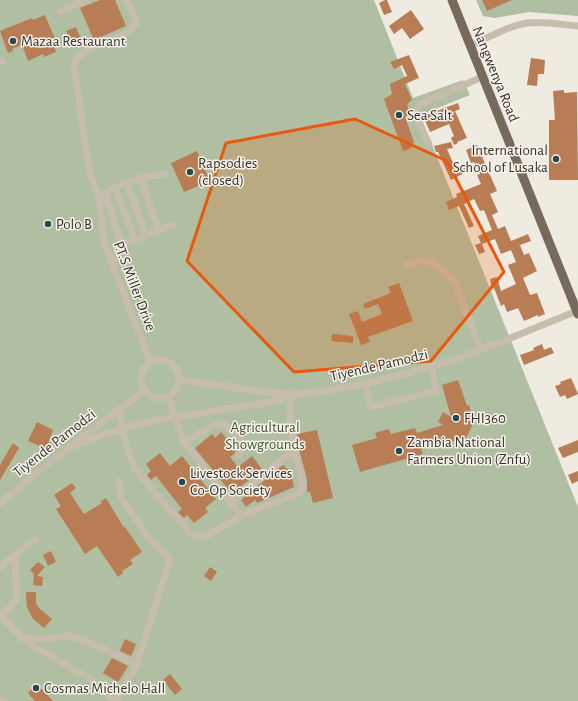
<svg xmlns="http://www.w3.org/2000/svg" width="578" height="701" font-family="'Alegreya Sans',sans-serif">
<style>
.green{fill:#b0bea1}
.building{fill:#b87d55}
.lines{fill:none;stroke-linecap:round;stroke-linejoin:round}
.minor{stroke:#c7bdad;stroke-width:7}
.major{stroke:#766a5d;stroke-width:9}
.marked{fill:#e8590c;fill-opacity:0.2;stroke:#e8590c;stroke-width:3;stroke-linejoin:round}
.poi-dot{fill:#244953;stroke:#f8f4ec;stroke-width:1.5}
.labels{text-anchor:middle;stroke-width:3;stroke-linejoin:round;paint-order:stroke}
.poi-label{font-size:15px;fill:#36302a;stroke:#f8f4ec;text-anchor:start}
.street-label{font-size:15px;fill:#36302a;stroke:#f8f4ec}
.park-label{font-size:15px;fill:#415231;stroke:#f8f4ec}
</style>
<rect width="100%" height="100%" fill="#f0ebe0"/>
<!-- green -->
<g class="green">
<polygon points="0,0 374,0 413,98 463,80 470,95 420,115 578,507 578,701 0,701"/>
<polygon points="476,0 578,0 578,16 529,12 495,18 483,16"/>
</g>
<!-- building -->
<g class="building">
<polygon points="100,0 115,0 126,26 94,40 80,8"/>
<polygon points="385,0 387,0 392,12 384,15 379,3"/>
<polygon points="482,0 512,0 487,11"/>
<polygon points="411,10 424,29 410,39 402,28 394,34 389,26"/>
<polygon points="45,15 58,46 54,47 56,52 44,57 43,54 28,61 22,45 12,49 13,51 8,53 0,31 32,18 33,20"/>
<polygon points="76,27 80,37 71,42 66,31"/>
<polygon points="409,55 419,78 405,84 412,100 407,104 410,114 405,117 414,142 411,148 403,151 384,99 392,94 390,84 407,76 402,65 394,69 390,62"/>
<polygon points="531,58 545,60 544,74 538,74 537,86 527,85"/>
<polygon points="564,90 564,93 577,92 578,180 549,180 549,120 555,120 553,91"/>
<polygon points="458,103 460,109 455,111 467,138 457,142 458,143 454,145 451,138 454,136 449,124 430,132 423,116"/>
<polygon points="451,142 453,148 447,149 457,172 470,165 472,169 451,180 438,152 436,152 434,146"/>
<polygon points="477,145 497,191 490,194 498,212 492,215 498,229 505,226 511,241 528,234 531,241 520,245 524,255 529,253 537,271 523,278 530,295 537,293 545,314 538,317 538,315 524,321 518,308 507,312 504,304 501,306 494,288 492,289 490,279 497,277 501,291 516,284 508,265 516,262 511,250 501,254 495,239 482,244 485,252 479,254 475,245 481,243 478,236 492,230 484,210 480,211 474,199 464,204 474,226 469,228 459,206 449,210 446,202 457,197 456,194 481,184 477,175 480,174 474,162 471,163 466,150"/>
<polygon points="197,151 210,181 184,192 171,163"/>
<polygon points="399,283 413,321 368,337 370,342 361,345 349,314 358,311 362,322 382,314 378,304 365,309 363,304 391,293 388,287"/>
<polygon points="332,334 353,336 353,343 331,341"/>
<polygon points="542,344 544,350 551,347 554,353 524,365 520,355 534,350 533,348"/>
<polygon points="571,378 578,394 567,399 565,395 560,397 555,386 561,384 560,382"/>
<polygon points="458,380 467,406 469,405 474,422 466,438 421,449 423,454 360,472 352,445 377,438 375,433 389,429 391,434 415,428 417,433 443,425 438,422 443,412 451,417 442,385"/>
<polygon points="37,422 53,430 46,449 28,441"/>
<polygon points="317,430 333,498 313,503 310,492 307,492 307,479 299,449 299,446 300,446 297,434"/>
<polygon points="221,432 236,450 234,454 230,457 238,467 252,456 262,469 232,494 195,448 212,434 215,438"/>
<polygon points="578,440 578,452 563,458 558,448"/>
<polygon points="13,443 19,448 0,480 0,465"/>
<polygon points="160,453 170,466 182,456 216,499 205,508 208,512 194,523 187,515 184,518 178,512 182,509 156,476 151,480 147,475 151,471 146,464"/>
<polygon points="283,465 291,473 294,487 257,503 255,500 246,507 241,500"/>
<polygon points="578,471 578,481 572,484 568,475"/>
<polygon points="72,483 76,488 70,493 84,514 102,503 101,501 106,498 124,528 125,527 142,552 130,560 133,564 122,571 123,573 118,577 97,546 85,554 56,509 61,506 54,495"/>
<polygon points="51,551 56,562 48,566 43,555"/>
<polygon points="38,562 45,567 37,576 43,577 42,586 33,585 34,574 30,570"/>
<polygon points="210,567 217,572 211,581 204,576"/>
<polygon points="26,592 36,592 36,603 39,608 52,619 44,628 33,619 27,607"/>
<polygon points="125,639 136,644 131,656 120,651"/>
<polygon points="112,658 128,666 118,682 103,673"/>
<polygon points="170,674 182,689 175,695 163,680"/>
<polygon points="36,683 53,701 35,701 28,693"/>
</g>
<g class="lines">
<!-- minor -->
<g class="minor">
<polyline points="61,11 86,0"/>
<path d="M470 46C487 38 510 25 528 23 544 21 562 25 578 26"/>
<polyline points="0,62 2,61"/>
<path d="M429 144C424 133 412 117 419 105L482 77"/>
<polyline points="141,179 159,231"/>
<polyline points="127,184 146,235"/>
<polyline points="115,188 135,240"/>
<polyline points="105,194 122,246"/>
<path d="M100 200 89 170 74 66C82 39 123 44 136 24L135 17 126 0"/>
<polyline points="111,262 122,246 135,240 173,225"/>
<path d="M407 265 424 260C436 263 447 273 455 283L481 350"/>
<circle cx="160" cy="379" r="19"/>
<path d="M151 363 104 243 100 200C111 184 146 176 165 174"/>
<polyline points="179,380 290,395 317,392 366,384 454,360 481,350 577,311"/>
<polyline points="366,384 370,407 436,391 432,367"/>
<polyline points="169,396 175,418 184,442 241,516"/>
<polyline points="118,409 125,441 134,468 190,533 203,538 241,516 299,493 302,488 302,478 294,450 290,421 290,395"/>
<path d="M184 442 214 425 224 424C232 428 239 438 243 446L239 455"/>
<polyline points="70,448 102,435 151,421 277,401 290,395"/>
<polyline points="230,502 294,450"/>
<path d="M0 503C47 464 95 426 145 391"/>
<polyline points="0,567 16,554"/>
<polyline points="0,615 13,629 33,646 91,679 115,701"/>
<path d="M0 616C5 612 13 606 16 599 20 586 11 568 16 554L35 540"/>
<polyline points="22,638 47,639 68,636 82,639 137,664"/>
<polyline points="0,699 4,701"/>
<polyline points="116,701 137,664 170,559 151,541 121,498 119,481"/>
</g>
<!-- major -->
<polyline class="major" points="452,0 578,314"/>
</g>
<!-- marked area -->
<path class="marked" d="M355 119 447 161 504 272 431 361 294 372 187 261 226 143Z"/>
<!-- markers -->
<g class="poi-dot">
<circle cx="13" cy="41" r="4"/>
<circle cx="399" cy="115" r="4"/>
<circle cx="556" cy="159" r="4"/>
<circle cx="190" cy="172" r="4"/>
<circle cx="48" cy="224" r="4"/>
<circle cx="456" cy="418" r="4"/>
<circle cx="399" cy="451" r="4"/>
<circle cx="182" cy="482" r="4"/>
<circle cx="36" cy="688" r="4"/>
</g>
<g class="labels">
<!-- poi labels -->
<g class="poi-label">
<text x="21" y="46">Mazaa Restaurant</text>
<text x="407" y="120">Sea Salt</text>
<text x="548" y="155" text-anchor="end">International<tspan x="548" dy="17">School of Lusaka</tspan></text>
<text x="198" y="168">Rapsodies<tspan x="198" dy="17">(closed)</tspan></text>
<text x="56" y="229">Polo B</text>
<text x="464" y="423">FHI360</text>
<text x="407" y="447">Zambia National<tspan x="407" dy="17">Farmers Union (Znfu)</tspan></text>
<text x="190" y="478">Livestock Services<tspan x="190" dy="17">Co-Op Society</tspan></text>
<text x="44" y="693">Cosmas Michelo Hall</text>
</g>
<!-- street labels -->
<g class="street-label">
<text transform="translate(496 74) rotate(68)" y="5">Nangwenya Road</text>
<text transform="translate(135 286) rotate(69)" y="5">P.T.S Miller Drive</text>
<text transform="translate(379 365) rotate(-13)" y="5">Tiyende Pamodzi</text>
<text transform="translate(54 443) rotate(-38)" y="5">Tiyende Pamodzi</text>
</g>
<!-- park labels -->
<g class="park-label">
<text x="265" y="432">Agricultural<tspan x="265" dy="17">Showgrounds</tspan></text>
</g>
</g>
</svg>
